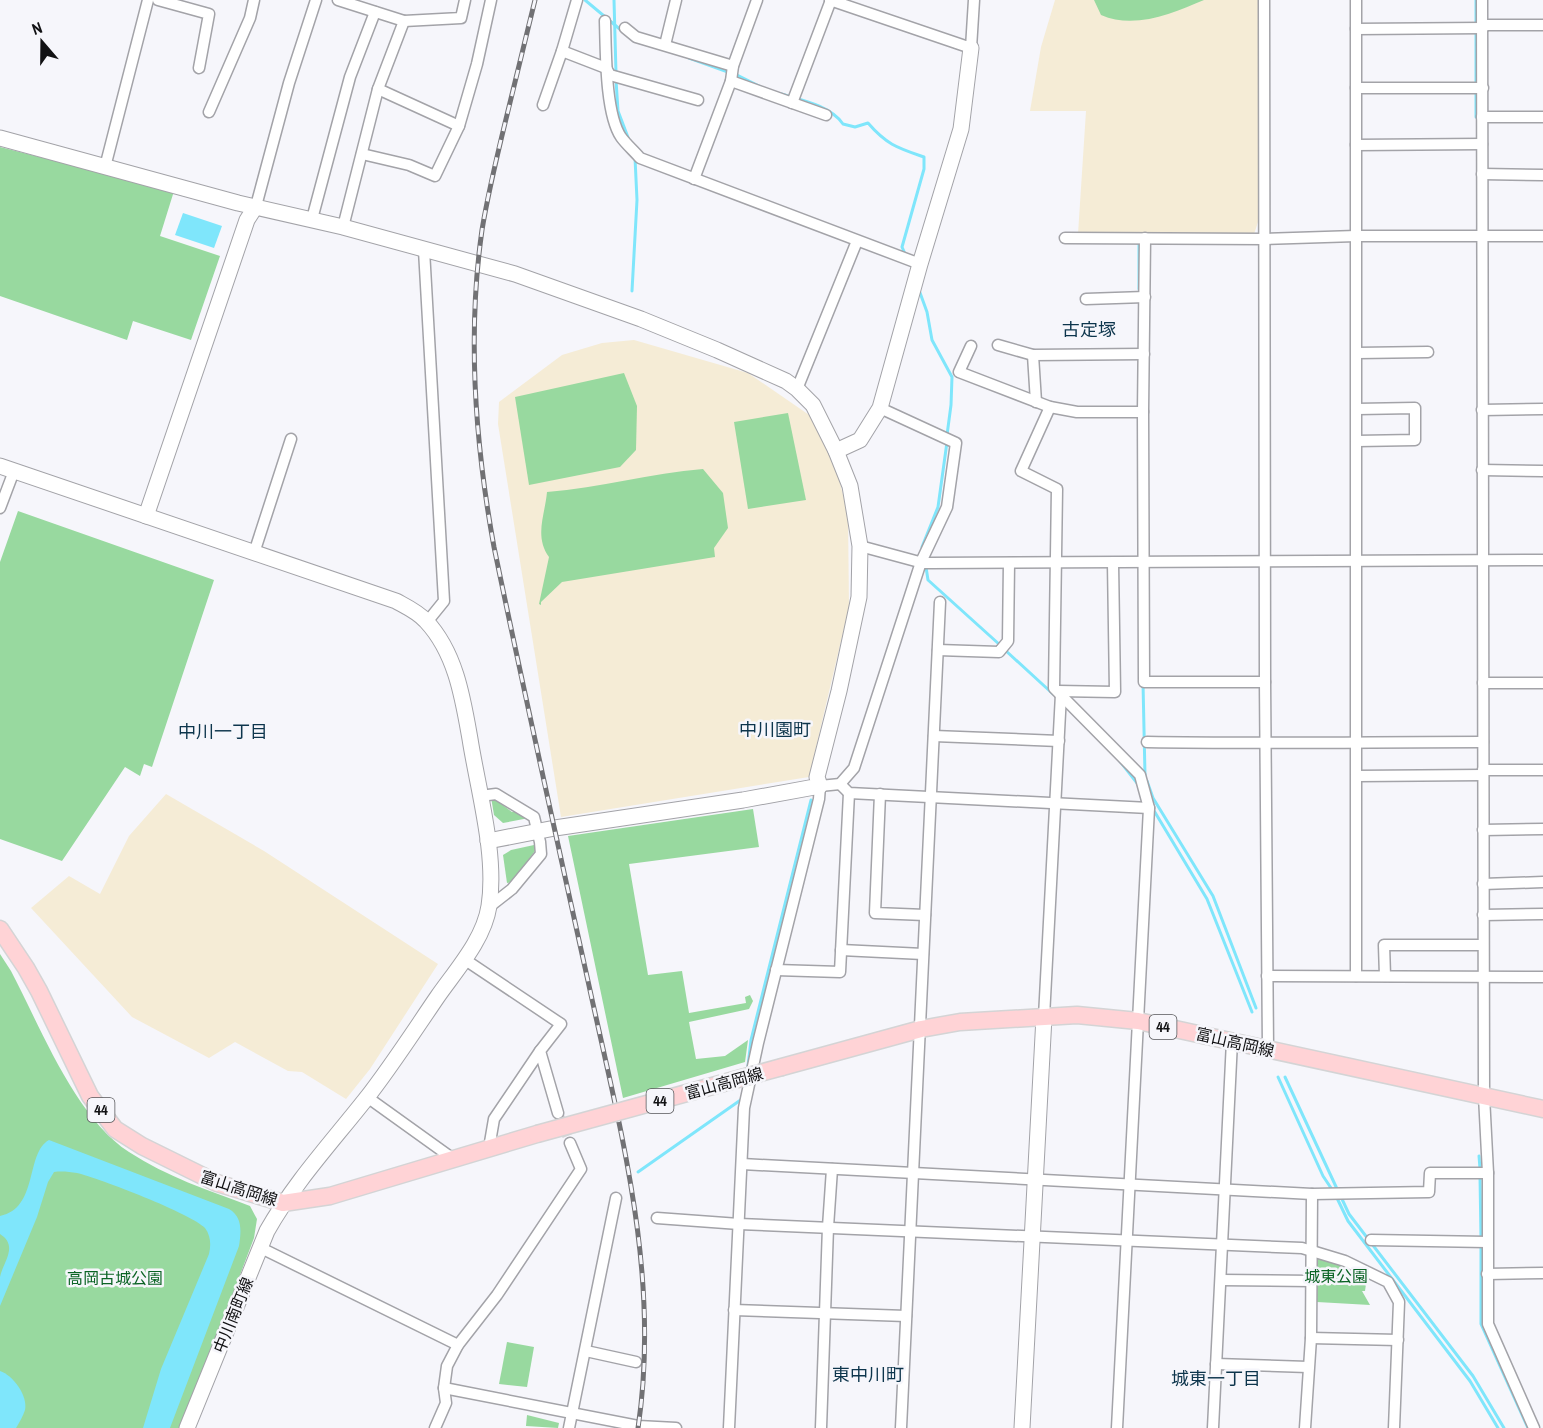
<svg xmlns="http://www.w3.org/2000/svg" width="1543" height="1428" font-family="'Archivo Narrow','Noto Sans JP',sans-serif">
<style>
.education{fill:#f5ecd6}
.green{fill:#98d99f}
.water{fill:#7fe6fb}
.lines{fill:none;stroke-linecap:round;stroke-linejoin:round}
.stream{stroke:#7fe6fb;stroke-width:3}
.street-tunnel{stroke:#d4d4d8;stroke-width:10;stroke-dasharray:10 5;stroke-linecap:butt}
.street-casing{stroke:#a3a3a8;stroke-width:13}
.secondary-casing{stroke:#a3a3a8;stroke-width:17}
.primary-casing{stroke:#d4d4d5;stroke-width:19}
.street{stroke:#fff;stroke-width:10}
.secondary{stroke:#fff;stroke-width:15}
.primary{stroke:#ffd3d6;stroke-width:16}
.rail-casing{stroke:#717174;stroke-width:5}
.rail{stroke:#f6f6fb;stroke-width:3;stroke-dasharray:9;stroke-linecap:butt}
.primary-bridge-casing{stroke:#d4d4d5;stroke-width:19;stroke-linecap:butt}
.primary-bridge{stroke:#ffd3d6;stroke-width:16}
.labels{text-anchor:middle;stroke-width:5;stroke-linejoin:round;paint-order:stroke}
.shield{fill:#f6f6fb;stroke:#565659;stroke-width:1.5}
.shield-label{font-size:15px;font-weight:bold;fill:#111113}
.street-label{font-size:16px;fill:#111113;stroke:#f6f6fb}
.park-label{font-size:16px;fill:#0b6425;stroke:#f6f6fb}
.neighbourhood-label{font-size:18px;fill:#0d354c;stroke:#f6f6fb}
</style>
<rect width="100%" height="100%" fill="#f6f6fb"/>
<!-- education -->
<g class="education">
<polygon points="1055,0 1259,0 1259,219 1254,234 1078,234 1086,111 1030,111 1041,47"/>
<polygon points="634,340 748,373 815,419 834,460 848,514 849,607 809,777 561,817 498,424 499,402 562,355 602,343"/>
<polygon points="166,794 264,851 438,964 370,1069 346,1099 302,1072 288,1071 235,1042 209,1058 132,1017 31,908 69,876 100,894 129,836"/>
</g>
<!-- green -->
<g class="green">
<path d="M1094 0H1204C1173 13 1135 30 1101 15Z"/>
<polygon points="0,147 174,191 160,236 220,256 191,340 133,321 127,340 0,296"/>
<polygon points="624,373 637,406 636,450 620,467 529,485 515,397"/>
<polygon points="788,413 806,500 748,509 734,422"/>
<path d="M703 469 723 493 728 528 714 548 715 557 562 582 541 602V605L539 604 549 557C534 536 545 515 547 492 600 488 651 473 703 469Z"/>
<polygon points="18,511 214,580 152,767 144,764 140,776 125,767 62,861 0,839 0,562"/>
<polygon points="491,797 498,797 500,803 512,812 518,811 529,818 503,823 494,815"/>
<polygon points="753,809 759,847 629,864 648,975 682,971 689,1013 746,1003 745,997 750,995 753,1001 749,1009 689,1022 696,1059 725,1056 748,1040 745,1062 623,1098 568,836"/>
<polygon points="534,845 535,851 512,882 507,883 503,855 511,850"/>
<path d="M0 954 11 971C41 1028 75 1117 129 1152 167 1177 208 1190 250 1206L257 1219 254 1238 182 1428H0Z"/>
<polygon points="1317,1250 1356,1261 1355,1279 1366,1284 1365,1291 1362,1291 1370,1305 1317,1302"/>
<polygon points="507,1342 534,1347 527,1387 499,1384"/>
<polygon points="527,1415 559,1423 558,1428 526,1426"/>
</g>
<!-- water -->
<g class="water">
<polygon points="183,213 222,226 214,248 175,235"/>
<path d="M49 1140 229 1209C243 1217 241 1232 239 1246L170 1428H143L161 1369 209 1254C211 1245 211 1236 205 1228 192 1214 99 1178 77 1173 70 1172 62 1171 54 1172L48 1182 37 1217 0 1306C0 1297 0 1286 0 1277 3 1262 19 1246 0 1234V1216C39 1208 25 1153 49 1140Z"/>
<path d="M0 1371C13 1375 28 1396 25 1410 23 1416 19 1423 16 1428H0Z"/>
</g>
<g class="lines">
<!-- stream -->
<g class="stream">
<polyline points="585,0 622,31"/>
<polyline points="614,0 616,73"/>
<polyline points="1476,0 1476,25"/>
<polyline points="1476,31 1476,85"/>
<polyline points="689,58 728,72"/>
<polyline points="735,74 761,87"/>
<polyline points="616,80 618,111 629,140"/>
<polyline points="1476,91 1476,117"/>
<path d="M781 94C802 100 831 106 843 124L855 127 868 123C887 145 898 148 924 157V169L902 247 906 256"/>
<polyline points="1139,244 1139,289"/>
<polyline points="919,290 927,312 932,340 952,377 951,405 947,435"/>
<polyline points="632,291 637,200 635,158"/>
<polyline points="923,551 922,547 938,507 947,442"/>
<polyline points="926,567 928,580 1000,645"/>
<polyline points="1005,650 1053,694"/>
<polyline points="1143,683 1145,775"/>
<polyline points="1119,760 1137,783"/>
<polyline points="1147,781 1153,798 1213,896 1256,1008"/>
<polyline points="1153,809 1207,899 1252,1012"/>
<polyline points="748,1066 751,1040 811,800"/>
<polyline points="1278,1077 1323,1176 1333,1191"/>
<polyline points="1285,1077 1338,1191"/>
<polyline points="1479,1156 1480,1169"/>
<polyline points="638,1172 742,1099"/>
<polyline points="1480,1176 1481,1238"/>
<polyline points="1336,1196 1348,1221 1470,1381 1498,1428"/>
<polyline points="1341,1197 1349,1214 1473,1376 1504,1428"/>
<polyline points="1481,1245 1481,1324 1528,1428"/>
</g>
<!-- street-tunnel -->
<polyline class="street-tunnel" points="558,1113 570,1143"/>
<defs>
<g id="street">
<polyline points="158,0 209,14 199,68"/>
<polyline points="338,0 404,21 378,89 343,227"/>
<polyline points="830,0 971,48 974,0"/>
<polyline points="1264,0 1265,682 1268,1050"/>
<polyline points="1356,0 1356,976"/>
<polyline points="1482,0 1484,1096 1488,1173 1488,1324 1534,1428"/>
<polyline points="404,21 461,18 465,0"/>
<path d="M605 21C606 51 605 113 621 137 626 144 634 151 640 158L920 264"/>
<polyline points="1483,25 1543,25"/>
<polyline points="625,28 636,37 733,66"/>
<polyline points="1356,29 1483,28"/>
<polyline points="665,45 676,0"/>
<polyline points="562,51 606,68 610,75 698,100"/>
<polyline points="731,81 826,115"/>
<polyline points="1356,88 1483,88"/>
<polyline points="378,89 459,126"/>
<polyline points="792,103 831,0"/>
<polyline points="543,105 562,51 577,0"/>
<polyline points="209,112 250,18 254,0"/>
<polyline points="1482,117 1543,117"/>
<polyline points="1356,145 1482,144"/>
<polyline points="362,154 409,165 435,176 459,126 477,64 491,0"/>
<polyline points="105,167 148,0"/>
<polyline points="1482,174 1543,175"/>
<polyline points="694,179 731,81 733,66 757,0"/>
<polyline points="256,206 289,83 316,0"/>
<polyline points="312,219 350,77 375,12"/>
<polyline points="1065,238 1265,239 1356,236 1543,236"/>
<polyline points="1145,238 1143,412 1144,682 1265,682"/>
<polyline points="424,250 444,601 427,622"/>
<polyline points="1086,299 1145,297"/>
<polyline points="998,345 1033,355 1144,354"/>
<polyline points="971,346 959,372 1050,407 1077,412 1143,412"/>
<polyline points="1357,353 1428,352"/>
<polyline points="1033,355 1036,402"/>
<polyline points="797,389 857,241"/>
<polyline points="1050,407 1021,471 1057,489 1054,688 1140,775 1149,808 1117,1428"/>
<polyline points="1482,410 1543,409"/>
<polyline points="1357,441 1415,440 1415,408 1357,409"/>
<polyline points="1482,470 1543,471"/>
<polyline points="0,508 14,471"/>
<polyline points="860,546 923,563 931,563 1543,560"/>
<polyline points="254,553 291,439"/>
<polyline points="938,650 999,652 1008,641 1009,563"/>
<polyline points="1483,683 1543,683"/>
<polyline points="1058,691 1115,692 1113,563"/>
<polyline points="934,736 1059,741"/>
<path d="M1147 742C1259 744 1371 742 1483 742"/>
<polyline points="1483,770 1543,770"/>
<polyline points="1357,776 1483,775"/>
<polyline points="840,784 849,793 1149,808"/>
<polyline points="880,794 875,913 925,915"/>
<polyline points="480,796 496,794 534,817 540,842 541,854 512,889 489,907"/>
<polyline points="1483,830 1543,829"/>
<polyline points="1483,884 1543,882"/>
<polyline points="1483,915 1543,914"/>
<polyline points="841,950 923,954"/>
<polyline points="464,959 561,1024 540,1051 558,1113"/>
<polyline points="776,970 840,972 849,793"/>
<polyline points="1267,976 1543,977"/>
<polyline points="1385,976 1384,945 1483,945"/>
<polyline points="1044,1017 1061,694"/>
<polyline points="367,1097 452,1158"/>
<polyline points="489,1148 494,1119 540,1051"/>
<polyline points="742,1164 1312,1194 1429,1192 1430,1173 1488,1173"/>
<polyline points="657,1218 739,1224 1302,1248 1345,1261 1388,1282 1399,1302 1394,1428"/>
<polyline points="1371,1240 1487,1242"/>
<polyline points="261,1248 458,1345"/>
<polyline points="1487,1274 1543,1273"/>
<polyline points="1221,1280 1312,1281"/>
<polyline points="734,1310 906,1316"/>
<polyline points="1311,1338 1398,1340"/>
<polyline points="586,1351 636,1362"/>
<polyline points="1216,1364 1308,1367"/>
<polyline points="444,1388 638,1426 676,1428"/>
<polyline points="435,1428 446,1403 444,1388 447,1366 458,1345 497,1295 581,1169 570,1143"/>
<polyline points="569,1428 616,1198"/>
<polyline points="729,1428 744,1108 758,1043 819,799 820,786 840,784 854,768 921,562 947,507 956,443 880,408"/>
<polyline points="821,1428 828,1227 832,1169"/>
<polyline points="901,1428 940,602"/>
<polyline points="1213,1428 1232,1041"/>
<polyline points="1305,1428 1311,1338 1312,1194"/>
</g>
<g id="secondary">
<polyline points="0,138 238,203 343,227 515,274 641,319 717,350 786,381 797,389 813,405 836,451 850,486 860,546 859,597 839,691 817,777 820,786 743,800 555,828 488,841"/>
<polyline points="836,451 860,440 880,408 920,264 961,129 971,48"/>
<path d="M0 466 396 601C407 607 418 612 426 621 456 653 463 699 470 739 478 790 497 855 489 906 484 939 457 969 438 996 414 1031 391 1067 365 1100 331 1143 294 1183 267 1231L187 1428"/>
<polyline points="146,516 247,220 256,206"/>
<polyline points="1022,1428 1044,1017"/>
</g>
<g id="primary">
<polyline points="0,929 26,968 39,991 90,1096 115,1129 142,1146 217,1183 283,1203 330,1196 537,1134"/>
<polyline points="782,1067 921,1029 960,1022 1077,1015 1138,1021 1543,1109"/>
</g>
</defs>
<!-- street casing -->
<use href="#street" class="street-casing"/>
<!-- secondary casing -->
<use href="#secondary" class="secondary-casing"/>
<!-- primary casing -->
<use href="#primary" class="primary-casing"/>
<!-- street -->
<use href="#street" class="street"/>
<!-- secondary -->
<use href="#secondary" class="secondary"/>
<!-- primary -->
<use href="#primary" class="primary"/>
<defs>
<path id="rail" d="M535 0C525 40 516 79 506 119 497 156 488 193 482 230 467 335 475 443 494 547 524 692 556 836 588 981 620 1129 661 1275 638 1428"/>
</defs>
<!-- rail casing -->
<use href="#rail" class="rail-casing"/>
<!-- rail -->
<use href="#rail" class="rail"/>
<defs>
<polyline id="primary-bridge" points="537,1134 782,1067"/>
</defs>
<!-- primary-bridge casing -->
<use href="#primary-bridge" class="primary-bridge-casing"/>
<!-- primary-bridge -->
<use href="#primary-bridge" class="primary-bridge"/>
</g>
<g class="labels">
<!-- shield labels -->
<g class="shield">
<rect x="1149.5" y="1015" width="27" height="24" rx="4.5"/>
<rect x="646.5" y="1089" width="27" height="24" rx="4.5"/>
<rect x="87.5" y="1098" width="27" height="24" rx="4.5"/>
</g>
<g class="shield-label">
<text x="1163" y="1032">44</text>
<text x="660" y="1106">44</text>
<text x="101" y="1115">44</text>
</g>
<!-- street labels -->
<g class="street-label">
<text transform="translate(1235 1042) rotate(13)" y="6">富山高岡線</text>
<text transform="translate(724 1083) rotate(-15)" y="6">富山高岡線</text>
<text transform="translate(239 1188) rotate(18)" y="6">富山高岡線</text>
<text transform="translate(233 1315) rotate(-68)" y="6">中川南町線</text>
</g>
<!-- park labels -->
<g class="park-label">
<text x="1336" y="1282">城東公園</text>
<text x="115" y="1284">高岡古城公園</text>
</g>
<!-- neighbourhood labels -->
<g class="neighbourhood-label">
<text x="1089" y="336">古定塚</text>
<text x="775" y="736">中川園町</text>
<text x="223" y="738">中川一丁目</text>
<text x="868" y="1381">東中川町</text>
<text x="1216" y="1385">城東一丁目</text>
</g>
</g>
<!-- north arrow -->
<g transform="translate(42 42) rotate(340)" stroke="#f6f6fb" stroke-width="4.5" paint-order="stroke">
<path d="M0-4.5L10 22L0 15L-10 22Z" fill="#111113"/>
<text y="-9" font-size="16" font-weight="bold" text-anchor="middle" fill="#111113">N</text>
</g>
</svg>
